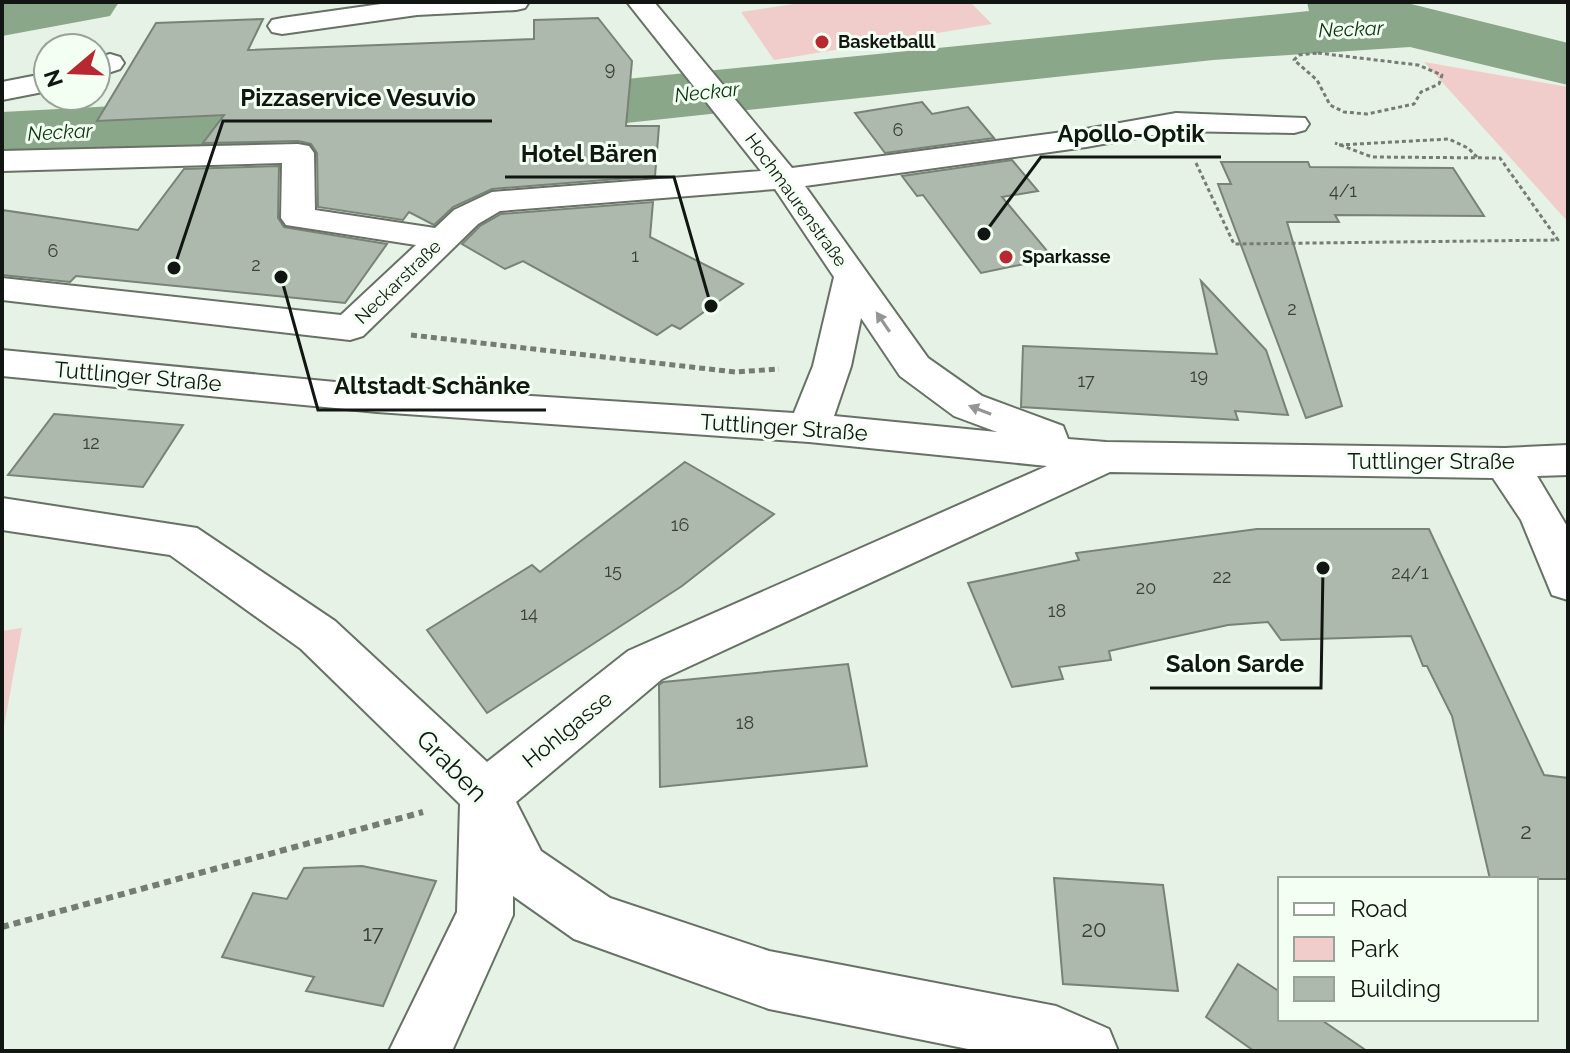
<svg xmlns="http://www.w3.org/2000/svg" width="1570" height="1053" font-family="Raleway,sans-serif">
<style>
.green{fill:#f0cdca}
.lines{fill:none;stroke-linecap:round;stroke-linejoin:round}
.river{fill:#8aa789;fill-rule:evenodd}
.building{fill:#aeb9ad;stroke:#788277;stroke-width:2}
.minor-casing{stroke:#677166;stroke-width:4}
.path-far2{stroke:#747c73;stroke-width:3;stroke-dasharray:4 3;stroke-linecap:butt}
.path-far1{stroke:#747c73;stroke-width:5;stroke-dasharray:6 4;stroke-linecap:butt}
.path{stroke:#747c73;stroke-width:6;stroke-dasharray:7 5;stroke-linecap:butt}
.minor{fill:#fff;fill-rule:evenodd}
.oneway{fill:#949694}
.poi-dot{fill:#b82831;stroke:#f3fff3;stroke-width:3}
.labels{text-anchor:middle;stroke-width:6;stroke-linejoin:round;paint-order:stroke}
.far-poi-label{font-size:18px;font-weight:bold;fill:#121612;stroke:#f3fff3;text-anchor:start}
.number-label{font-size:18px;fill:#393f39}
.far-street-label{font-size:18px;fill:#121612;stroke:#f3fff3}
.far-water-label{font-size:20px;font-style:italic;fill:#0a370c;stroke:#f3fff3}
.street-label{font-size:22px;fill:#121612;stroke:#f3fff3}
.near-number-label{font-size:22px;fill:#393f39}
.near-street-label{font-size:26px;fill:#121612;stroke:#f3fff3}
.leader{fill:none;stroke:#121612;stroke-width:3}
.callout-dot{fill:#121612;stroke:#f3fff3;stroke-width:3}
.callout-label{font-size:24px;text-anchor:middle;font-weight:bold;fill:#121612;stroke:#f3fff3;stroke-width:6;stroke-linejoin:round;paint-order:stroke}
</style>
<rect width="100%" height="100%" fill="#e6f2e5"/>
<!-- green -->
<g class="green">
<polygon points="808,2 970,2 992,24 774,60 741,12"/>
<polygon points="1424,62 1568,87 1568,222"/>
<polygon points="22,628 2,737 2,631"/>
</g>
<g class="lines">
<!-- river -->
<g class="river">
<polygon points="2,2 119,2 110,16 2,36"/>
<polygon points="1307,2 1403,2 1568,43 1568,85 1410,47 1213,60 626,123 2,158 2,112 626,79 1309,11"/>
</g>
</g>
<!-- building -->
<g class="building">
<polygon points="598,18 632,61 626,126 659,126 655,176 492,189 453,207 434,225 409,212 403,220 318,207 317,153 311,144 298,141 203,143 224,115 97,121 156,23 263,19 248,50 534,39 534,20"/>
<polygon points="922,102 932,114 968,107 994,138 885,153 855,113"/>
<polygon points="1012,160 1038,191 1002,197 1053,258 981,273 923,195 917,196 902,176"/>
<polygon points="1221,162 1308,162 1310,167 1453,168 1484,216 1335,215 1339,222 1287,222 1342,406 1306,418 1218,184 1231,184"/>
<polygon points="279,166 278,218 284,227 387,244 345,303 76,276 70,282 2,275 2,210 138,230 184,169"/>
<polygon points="653,202 650,237 743,284 680,329 672,325 657,335 523,261 505,269 462,244 480,226 501,214"/>
<polygon points="1201,281 1266,350 1288,415 1235,411 1238,420 1021,407 1023,346 1217,354"/>
<polygon points="54,414 183,425 143,487 8,475"/>
<polygon points="685,462 774,514 682,586 487,713 427,630 532,565 540,572"/>
<polygon points="1257,529 1429,529 1544,775 1568,778 1568,879 1490,879 1452,716 1427,666 1423,666 1411,636 1281,640 1268,622 1228,625 1109,651 1111,660 1059,667 1063,679 1012,687 968,583 1079,560 1076,553"/>
<polygon points="848,664 867,766 660,787 659,685 663,682"/>
<polygon points="362,866 436,881 383,1006 306,991 314,977 222,957 253,893 287,899 304,868"/>
<polygon points="1054,878 1163,885 1178,991 1063,984"/>
<polygon points="1238,964 1280,992 1280,1019 1320,1019 1367,1051 1254,1051 1206,1017"/>
</g>
<g class="lines">
<defs>
<g id="minor">
<polygon points="395,2 529,2 525,8 516,10 417,15 282,34 272,32 268,26 272,20 282,18"/>
<path d="M627 2H654L792 168 1086 129 1176 113 1305 118 1309 124 1305 130 1294 133 1176 131 1086 147 805 186 928 358 982 396 1063 426 1068 439 1106 442 1505 448 1568 445V475L1537 476 1568 528V600L1552 595 1521 520 1493 478 1110 472 662 679 516 802 541 851 610 898 769 951 1056 1006 1109 1029 1118 1051H978L769 1009 574 939 513 896V915L452 1051H389L457 912 460 804 301 649 170 555 2 530V498L197 528 335 621 487 762 628 651 1047 466 809 442 377 412 2 376V350L377 386 794 413 813 366 834 277 775 189 500 211 478 224 363 336 350 340 2 300V278L341 315 416 245 286 225 281 218 282 163 2 171V151L298 144 309 146 314 153 315 210 435 228 454 210 492 192 761 171ZM861 318 900 376 954 416 997 432 834 416 851 366Z"/>
<polygon points="110,54 120,57 124,63 120,69 96,77 96,58"/>
<polygon points="48,73 48,91 2,100 2,82"/>
</g>
</defs>
<!-- minor casing -->
<use href="#minor" class="minor-casing"/>
<!-- path-far2 -->
<g class="path-far2">
<polygon points="1318,53 1418,65 1442,75 1439,84 1421,92 1414,104 1367,114 1344,112 1330,105 1317,80 1294,60 1299,55"/>
<polyline points="1339,145 1449,139 1468,148 1477,157"/>
<polyline points="1196,163 1234,244 1558,240 1500,158 1372,157 1335,143"/>
</g>
<!-- path-far1 -->
<polyline class="path-far1" points="411,335 735,372 779,369"/>
<!-- path -->
<polyline class="path" points="2,927 423,812"/>
<!-- minor -->
<use href="#minor" class="minor"/>
</g>
<!-- one-way arrows -->
<defs><path id="oneway-solid" d="M-6-.8H1V-3.2L6.5 0L1 3.2V.8H-6Z" transform="scale(2)"/></defs>
<g class="oneway">
<use href="#oneway-solid" transform="translate(883 322) rotate(-124)"/>
<use href="#oneway-solid" transform="translate(980 410) rotate(-159)"/>
</g>
<!-- markers -->
<g class="poi-dot">
<circle cx="822" cy="42" r="8"/>
<circle cx="1006" cy="257" r="8"/>
</g>
<g class="labels">
<!-- far-poi labels -->
<g class="far-poi-label">
<text x="838" y="48">Basketballl</text>
<text x="1022" y="263">Sparkasse</text>
</g>
<!-- number labels -->
<g class="number-label">
<text x="610" y="75">9</text>
<text x="898" y="136">6</text>
<text x="1343" y="197">4/1</text>
<text x="53" y="257">6</text>
<text x="635" y="262">1</text>
<text x="256" y="271">2</text>
<text x="1292" y="315">2</text>
<text x="1199" y="382">19</text>
<text x="1086" y="387">17</text>
<text x="91" y="449">12</text>
<text x="680" y="531">16</text>
<text x="613" y="577">15</text>
<text x="1410" y="579">24/1</text>
<text x="1222" y="583">22</text>
<text x="1146" y="594">20</text>
<text x="1057" y="617">18</text>
<text x="529" y="620">14</text>
<text x="745" y="729">18</text>
</g>
<!-- far-street labels -->
<g class="far-street-label">
<text transform="translate(796 200) rotate(54)" y="6">Hochmaurenstraße</text>
<text transform="translate(398 282) rotate(-44)" y="6">Neckarstraße</text>
</g>
<!-- far-water labels -->
<g class="far-water-label">
<text transform="translate(1351 29) rotate(-2)" y="7">Neckar</text>
<text transform="translate(707 92) rotate(-6)" y="7">Neckar</text>
<text transform="translate(60 132) rotate(-3)" y="7">Neckar</text>
</g>
<!-- street labels -->
<g class="street-label">
<text transform="translate(138 376) rotate(5)" y="8">Tuttlinger Straße</text>
<text transform="translate(784 427) rotate(4)" y="8">Tuttlinger Straße</text>
<text x="1431" y="469">Tuttlinger Straße</text>
<text transform="translate(567 729) rotate(-39)" y="8">Hohlgasse</text>
</g>
<!-- near-number labels -->
<g class="near-number-label">
<text x="1526" y="839">2</text>
<text x="1094" y="937">20</text>
<text x="373" y="941">17</text>
</g>
<!-- near-street labels -->
<g class="near-street-label">
<text transform="translate(452 766) rotate(46)" y="9">Graben</text>
</g>
</g>
<!-- callouts -->
<path class="leader" d="M174 268L223 121H492M984 234L1041 157H1221M711 306L674 177H505M281 277L318 410H546M1323 568L1321 688H1150"/>
<g class="callout-dot">
<circle cx="174" cy="268" r="8"/>
<circle cx="984" cy="234" r="8"/>
<circle cx="711" cy="306" r="8"/>
<circle cx="281" cy="277" r="8"/>
<circle cx="1323" cy="568" r="8"/>
</g>
<g class="callout-label">
<text x="358" y="106">Pizzaservice Vesuvio</text>
<text x="1131" y="142">Apollo-Optik</text>
<text x="589" y="162">Hotel Bären</text>
<text x="432" y="394">Altstadt Schänke</text>
<text x="1235" y="672">Salon Sarde</text>
</g>
<!-- border -->
<rect width="1570" height="1053" fill="none" stroke="#121612" stroke-width="8"/>
<!-- legend -->
<rect x="1278" y="877" width="260" height="144" fill="#f3fff3" stroke="#99a299" stroke-width="2"/>
<rect x="1294" y="903" width="40" height="12" fill="#ffffff" stroke="#99a299" stroke-width="2"/>
<text x="1350" y="917" font-size="24" fill="#121612">Road</text>
<rect x="1294" y="937" width="40" height="24" fill="#f0cdca" stroke="#99a299" stroke-width="2"/>
<text x="1350" y="957" font-size="24" fill="#121612">Park</text>
<rect x="1294" y="977" width="40" height="24" fill="#aeb9ad" stroke="#99a299" stroke-width="2"/>
<text x="1350" y="997" font-size="24" fill="#121612">Building</text>
<!-- north arrow -->
<g transform="translate(72 72) rotate(251)"><circle r="38" fill="#f3fff3" stroke="#99a299" stroke-width="2"/>
<path d="M0-6L14 30L0 20L-14 30Z" fill="#b82831"/>
<text y="-12" font-size="22" font-weight="bold" text-anchor="middle" fill="#121612">N</text>
</g>
</svg>
